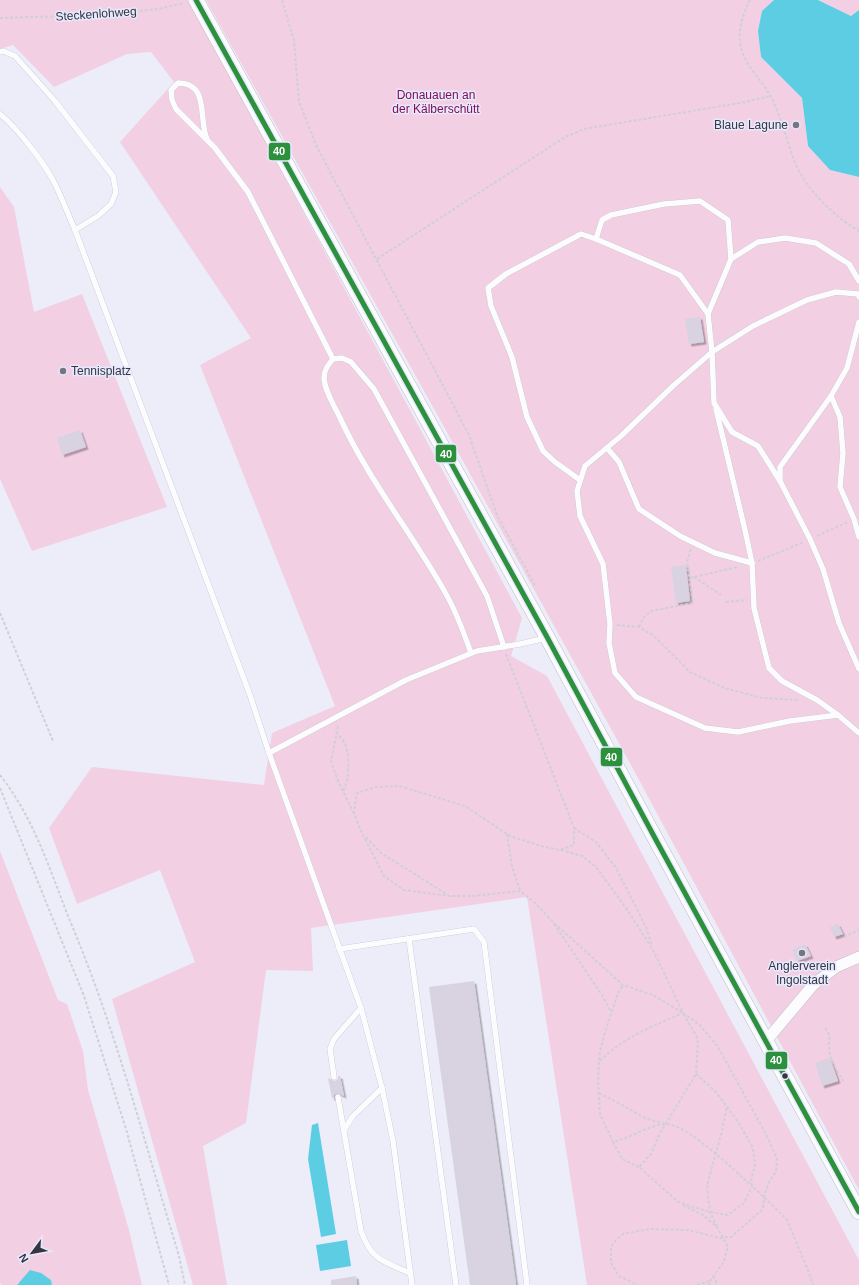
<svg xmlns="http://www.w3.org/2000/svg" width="859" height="1285" font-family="Arial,sans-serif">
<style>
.green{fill:#f3cfe4}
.water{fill:#5ccde3}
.building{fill:#d8d2e1;filter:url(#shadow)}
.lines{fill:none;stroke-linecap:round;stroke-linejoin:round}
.lane-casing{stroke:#bcbdc8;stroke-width:6}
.street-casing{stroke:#bcbdc8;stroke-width:12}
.secondary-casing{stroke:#bcbdc8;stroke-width:16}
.path{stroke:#d0d0d4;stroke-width:2;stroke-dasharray:3 2;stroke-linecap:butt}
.lane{stroke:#fcfcfe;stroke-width:5.5}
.street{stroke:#fcfcfe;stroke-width:11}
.secondary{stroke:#fcfcfe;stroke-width:15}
.bus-1-casing{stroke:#e7e9fe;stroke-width:8}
.bus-1{stroke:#2c903c;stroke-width:5}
.poi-dot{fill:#757681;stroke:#e7e9fe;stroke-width:1.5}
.bus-dot{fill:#353640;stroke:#e7e9fe;stroke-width:1.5}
.labels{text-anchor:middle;stroke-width:3;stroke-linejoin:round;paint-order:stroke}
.street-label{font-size:12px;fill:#353640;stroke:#e7e9fe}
.park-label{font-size:12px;fill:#800f52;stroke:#e7e9fe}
.poi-label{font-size:12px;fill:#353640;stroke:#e7e9fe;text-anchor:end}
.line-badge{stroke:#e7e9fe;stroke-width:1.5}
.badge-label{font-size:11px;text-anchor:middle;font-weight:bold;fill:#fff}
</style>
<defs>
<filter id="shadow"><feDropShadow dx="2.5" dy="2.5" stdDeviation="0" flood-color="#0004"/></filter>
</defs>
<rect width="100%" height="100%" fill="#ecedf9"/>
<!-- green -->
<g class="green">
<polygon points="0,0 189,0 522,618 511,656 547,676 859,1260 859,1285 587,1285 527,897 311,928 313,971 266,970 246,1123 203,1146 227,1285 193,1285 112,999 195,962 160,870 77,904 49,828 92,767 264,785 272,733 335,706 200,365 251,338 120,142 174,82 151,52 127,54 54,87 13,45 0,49"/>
<polygon points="206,0 774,0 762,12 758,31 761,57 802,98 808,146 830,170 859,177 859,1190 631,765 438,416"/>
<polygon points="818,0 859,0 859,10 851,16"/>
<polygon points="0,187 14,207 34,312 82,294 167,507 32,551 0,479"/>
<polygon points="0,851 58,1000 67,1004 83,1051 88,1090 129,1230 142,1285 52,1285 51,1280 41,1273 18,1283 17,1285 2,1285 0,1283"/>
</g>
<!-- water -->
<g class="water">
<polygon points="774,0 818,0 851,16 859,10 859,177 830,170 808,146 802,98 761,57 758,31 762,11"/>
<polygon points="318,1123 336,1234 321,1237 308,1159 312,1125"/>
<polygon points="347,1240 351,1266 320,1271 316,1245"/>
<polygon points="30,1270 41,1273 51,1280 52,1285 17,1285"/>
</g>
<!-- building -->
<g class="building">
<polygon points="700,317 704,342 689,344 685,319"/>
<polygon points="80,430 86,447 62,455 57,438"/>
<polygon points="686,565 690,601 676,603 671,567"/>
<polygon points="838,924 843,934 834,937 830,927"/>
<polygon points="805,944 811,956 797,961 792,950"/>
<polygon points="474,981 516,1285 470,1285 429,987"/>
<polygon points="830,1058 838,1081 822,1086 815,1063"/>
<polygon points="338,1076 340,1076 344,1096 337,1093 334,1095 334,1098 332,1098 328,1078 335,1081 338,1079"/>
<polygon points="356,1276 357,1285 331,1285 331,1280"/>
</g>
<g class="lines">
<defs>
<g id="lane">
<polyline points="0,52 3,51 15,56 55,101 113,176 116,192 111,204 98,216 75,230"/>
<path d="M0 114C18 129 43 161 54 182 62 198 68 214 75 230L250 695 269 753 361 1008 382 1088 393 1141 412 1285"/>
<path d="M207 139C198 119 210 83 178 83L171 90 172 100 176 109 215 148 248 192 333 359 342 358 351 362 374 389 487 596 504 647"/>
<polyline points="596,239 602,220 611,215 664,204 700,201 728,220 731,259"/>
<polyline points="859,297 858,294 836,292 807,300 753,326 712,352 673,386 621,436 585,466 577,491 580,516 603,564 610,624 609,643 615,673 636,697 705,728 738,732 790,721 838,715 859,733"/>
<polyline points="708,314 731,259 758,242 785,238 816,243 849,264 859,281"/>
<polyline points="859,322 847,368 831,396 780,467 780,481 810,539 823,569 839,623 859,669"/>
<path d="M333 359C328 365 324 370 324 378 325 392 335 407 341 420 370 482 413 535 446 594 457 613 464 633 471 653"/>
<polyline points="831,396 840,417 843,453 840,487 854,519 859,537"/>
<polyline points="716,409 745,530 752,563 754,608 769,668 782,681 817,700 838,715"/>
<polyline points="607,448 619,462 639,509 680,536 715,553 752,563"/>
<polyline points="580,480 555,462 543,451 527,417 512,357 491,306 488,288 506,274 581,234 596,239 680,275 708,314 712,352 714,403 732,432 758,446 780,481"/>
<polyline points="269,753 406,680 477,651 520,644 546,638"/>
<polyline points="409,939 456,1285"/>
<polyline points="339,949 474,929 484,942 527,1285"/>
<polyline points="334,1077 330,1049 334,1039 361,1008"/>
<path d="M338 1097 361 1231C372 1261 383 1261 410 1273"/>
<polyline points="344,1130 353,1116 382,1088"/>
</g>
<polyline id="street" points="766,1041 813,985 836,967 859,957"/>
<polyline id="secondary" points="196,0 547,637 656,840 859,1212"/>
</defs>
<!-- lane casing -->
<use href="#lane" class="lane-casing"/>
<!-- street casing -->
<use href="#street" class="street-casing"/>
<!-- secondary casing -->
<use href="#secondary" class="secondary-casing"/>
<!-- path -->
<g class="path">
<polyline points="282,0 294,41 299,102 317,147 469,435 497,515 535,586"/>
<path d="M750 0C743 14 737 31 741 47 745 66 762 80 771 97 782 118 787 143 796 165 808 191 835 217 859 231"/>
<polyline points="0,18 101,15 158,9 184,3"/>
<polyline points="377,259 565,137 584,129 740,103 771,96"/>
<polyline points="817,536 848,522"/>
<polyline points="758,561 804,542"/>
<polyline points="694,577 721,595"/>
<polyline points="690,578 737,567"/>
<polyline points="726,602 747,600"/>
<polyline points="0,613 53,741"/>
<polyline points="617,625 639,627 654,636 690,672 724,688 762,698 799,700"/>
<polyline points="639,627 643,618 651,611 693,603 687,562 691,549"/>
<path d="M506 654 574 828V845L560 850 541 846 510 836 465 806 399 786 376 787 357 793 354 813 360 829 384 876 404 890 449 896H473L520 891 535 903 552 921 623 985 653 995 683 1013 698 1039 696 1074 659 1135 651 1154 639 1167 678 1202 710 1212 728 1215 744 1203 752 1186C735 1171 687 1124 666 1124 648 1125 631 1138 613 1142L600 1114 598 1082 599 1062 600 1051 606 1029 618 993 623 985"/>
<polyline points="338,726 331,762 338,781 353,812"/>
<path d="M336 732C338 735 342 738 344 742 350 752 350 781 343 791"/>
<path d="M0 775C33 817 49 867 68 916 81 947 93 978 104 1010 132 1091 154 1174 179 1256L185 1285"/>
<polyline points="0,788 84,996 126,1129 169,1285"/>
<polyline points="574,828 596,842 616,868 646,927 652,946"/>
<polyline points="507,834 512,866 520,891"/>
<polyline points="366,837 381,853 448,895"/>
<polyline points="561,850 582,856 596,867 626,908 653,950 683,1013 699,1024 718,1047 767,1136 777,1159 776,1172 769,1182 764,1197 763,1209 731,1237 720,1238 688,1230 649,1229 623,1234 616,1240 611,1247 611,1263 619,1276 638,1285"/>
<polyline points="554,924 602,995 611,1012"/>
<polyline points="844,937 859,930"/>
<path d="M825 1028C832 1035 828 1040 829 1049 830 1060 838 1072 844 1082"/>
<path d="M600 1061C622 1038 653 1026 683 1013"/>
<polyline points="696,1074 716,1092 739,1123 753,1148 755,1165 751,1180 752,1186 764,1197 787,1220 810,1275 813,1285"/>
<polyline points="599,1093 626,1107 645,1118 665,1124"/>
<polyline points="613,1142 622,1159 639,1167"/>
<polyline points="683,1205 703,1215 717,1227 728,1247 723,1263 710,1281 709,1285"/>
<polyline points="717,1227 710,1212 707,1185 722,1131 727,1106"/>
<polyline points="713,1276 718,1285"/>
<polyline points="697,1285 710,1281"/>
</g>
<!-- lane -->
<use href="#lane" class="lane"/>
<!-- street -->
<use href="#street" class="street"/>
<!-- secondary -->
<use href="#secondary" class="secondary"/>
<defs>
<polyline id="bus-1" points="196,0 547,637 656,840 859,1212"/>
</defs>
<!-- bus-1 casing -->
<use href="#bus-1" class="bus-1-casing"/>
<!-- bus-1 -->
<use href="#bus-1" class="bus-1"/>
</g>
<!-- markers -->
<g class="poi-dot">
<circle cx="796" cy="125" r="4"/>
<circle cx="63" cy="371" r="4"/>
<circle cx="802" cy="953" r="4"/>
</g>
<circle class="bus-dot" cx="785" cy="1076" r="3.5"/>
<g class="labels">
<!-- street labels -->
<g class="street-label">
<text transform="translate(96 14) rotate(-4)" y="4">Steckenlohweg</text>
</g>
<!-- park labels -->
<g class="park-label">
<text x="436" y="99">Donauauen an<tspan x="436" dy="14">der Kälberschütt</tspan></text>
</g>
<!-- poi labels -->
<g class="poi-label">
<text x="788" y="129">Blaue Lagune</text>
<text x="71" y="375" text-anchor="start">Tennisplatz</text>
<text x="802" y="970" text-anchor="middle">Anglerverein<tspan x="802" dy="14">Ingolstadt</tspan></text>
</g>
</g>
<g class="line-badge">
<rect x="268" y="142" width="23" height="19" rx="4" fill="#2c903c"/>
<rect x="435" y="444" width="22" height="19" rx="4" fill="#2c903c"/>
<rect x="600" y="747" width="23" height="20" rx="4" fill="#2c903c"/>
<rect x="765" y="1051" width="23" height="19" rx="4" fill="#2c903c"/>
</g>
<g class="badge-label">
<text x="279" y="155">40</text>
<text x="446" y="458">40</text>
<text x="611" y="761">40</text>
<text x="776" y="1064">40</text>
</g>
<!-- north arrow -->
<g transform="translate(32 1253) rotate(238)" stroke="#e7e9fe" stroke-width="3" paint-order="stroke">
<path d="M0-3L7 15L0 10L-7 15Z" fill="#353640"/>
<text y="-6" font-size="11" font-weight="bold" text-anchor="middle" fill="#353640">N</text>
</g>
</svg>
